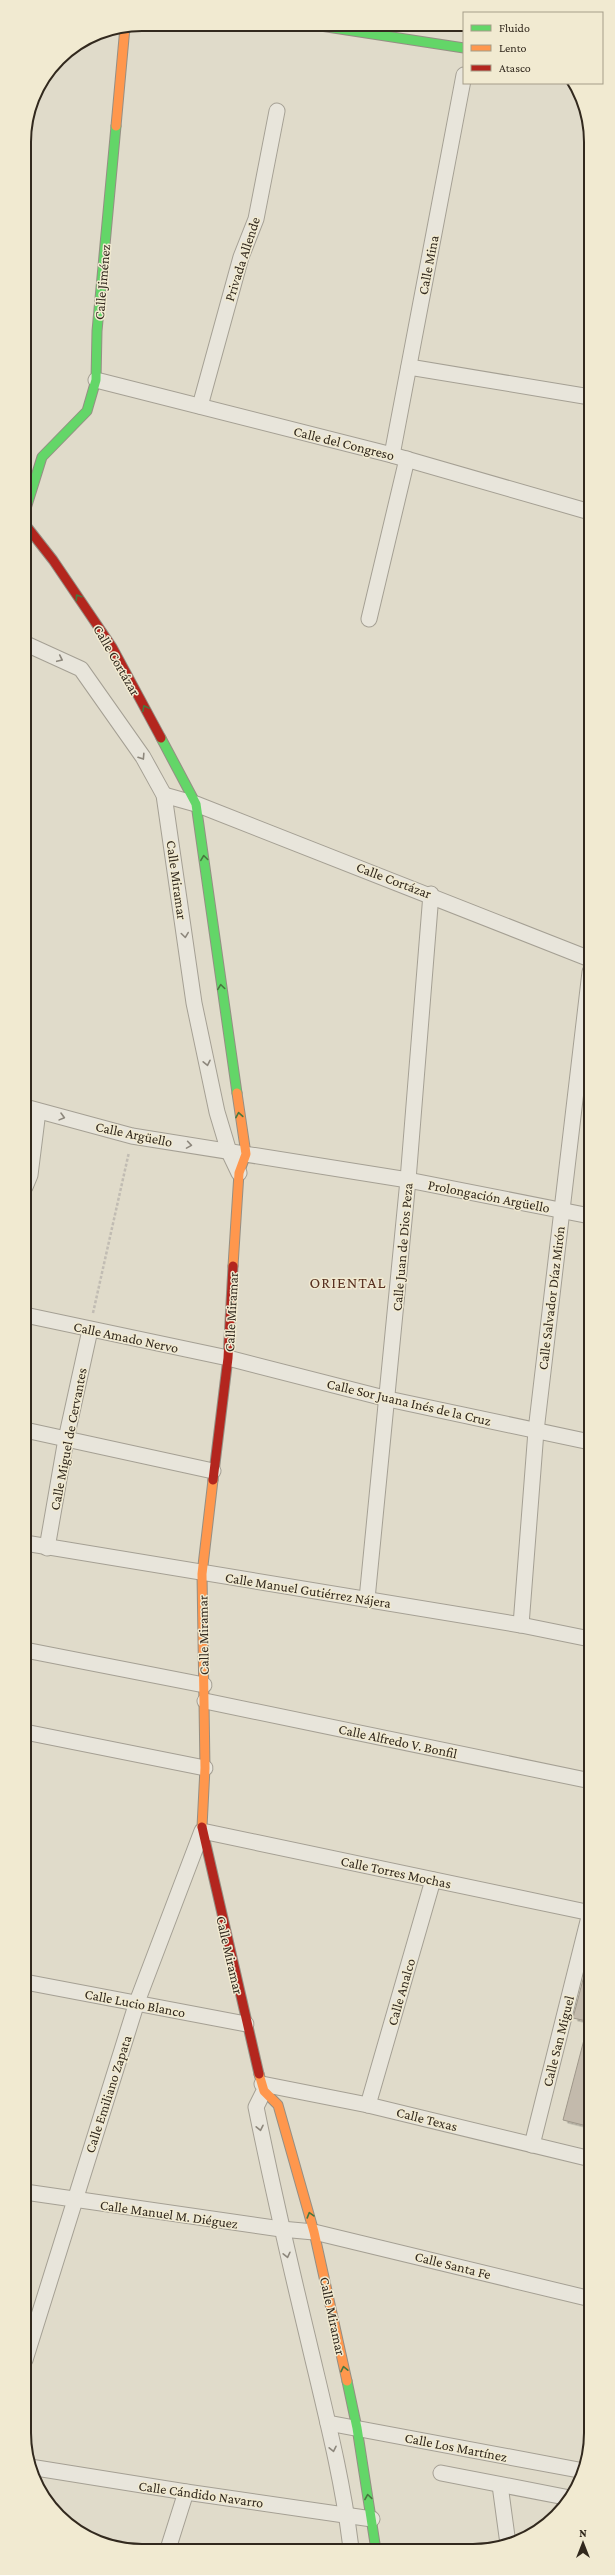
<svg xmlns="http://www.w3.org/2000/svg" width="615" height="2575" font-family="'Crimson Pro',serif">
<style>
.building{fill:#c3baac;stroke:#9f978a;filter:url(#shadow)}
.lines{fill:none;stroke-linecap:round;stroke-linejoin:round}
.street-casing{stroke:#a5a094;stroke-width:17}
.fast-casing{stroke:#958f84;stroke-width:11}
.slow-casing{stroke:#958f84;stroke-width:11}
.jam-casing{stroke:#958f84;stroke-width:11}
.path{stroke:#c1bcb3;stroke-width:2.5;stroke-dasharray:3 2;stroke-linecap:butt}
.street{stroke:#e8e5db;stroke-width:15}
.fast{stroke:#63d668;stroke-width:9}
.slow{stroke:#ff974d;stroke-width:9}
.jam{stroke:#b3261e;stroke-width:9}
.oneway{stroke:#48773f}
.oneway2{stroke:#8d877c}
.labels{text-anchor:middle;stroke-width:3;stroke-linejoin:round;paint-order:stroke}
.street-label{font-size:14px;fill:#32291e;stroke:#f1ead1}
.quarter-label{font-size:16px;letter-spacing:1px;fill:#593222;stroke:#f1ead1}
.rim{fill:none;stroke:#32291e;stroke-width:2}
</style>
<defs>
<filter id="shadow"><feDropShadow dx="4.5" dy="2.5" stdDeviation="0" flood-color="#0004"/></filter>
</defs>
<rect width="100%" height="100%" fill="#e0dbca"/>
<!-- building -->
<g class="building">
<polygon points="586,1968 591,1969 591,2022 573,2018"/>
<polygon points="586,2032 591,2033 591,2127 563,2120"/>
</g>
<g class="lines">
<defs>
<g id="street">
<polyline points="409,367 590,397"/>
<polyline points="96,380 392,455 590,512"/>
<polyline points="200,406 241,257 256,219 277,111"/>
<polyline points="392,455 464,75"/>
<polyline points="369,619 407,459"/>
<polyline points="24,643 81,669 143,757 164,795 194,1003 217,1112 229,1152 239,1173"/>
<polyline points="164,795 196,804 590,959"/>
<polyline points="25,1107 132,1136 408,1180 590,1216"/>
<polyline points="25,1187 30,1175 38,1111"/>
<polyline points="25,1315 228,1358 388,1399 590,1442"/>
<polyline points="25,1430 213,1471"/>
<polyline points="25,1543 521,1625 590,1639"/>
<polyline points="47,1548 66,1439 90,1330"/>
<polyline points="367,1599 408,1180 431,894"/>
<polyline points="521,1625 536,1431 590,972"/>
<polyline points="25,1650 204,1685"/>
<polyline points="205,1701 591,1781"/>
<polyline points="25,1732 205,1768"/>
<polyline points="25,1982 246,2024"/>
<polyline points="262,2084 368,2105 591,2159"/>
<path d="M264 2091 256 2107C272 2186 290 2264 309 2343 325 2411 343 2480 351 2549"/>
<polyline points="368,2105 433,1880"/>
<polyline points="532,2145 590,1913"/>
<polyline points="25,2192 281,2229 314,2232 591,2299"/>
<polyline points="25,2360 137,2002 202,1831 591,1913"/>
<polyline points="328,2423 584,2471"/>
<polyline points="30,2467 186,2492 372,2519"/>
<polyline points="441,2473 570,2498"/>
<polyline points="500,2485 508,2544"/>
<polyline points="168,2549 186,2492"/>
</g>
<g id="fast">
<polyline points="314,25 464,48"/>
<polyline points="24,515 42,457 87,411 96,380 97,331 116,126"/>
<polyline points="161,738 196,804 237,1093"/>
<polyline points="347,2381 357,2428 376,2550"/>
</g>
<g id="slow">
<polyline points="116,126 125,27"/>
<polyline points="233,1266 239,1173 246,1154 237,1093"/>
<polyline points="202,1827 205,1768 202,1574 213,1480"/>
<polyline points="259,2074 264,2091 278,2105 314,2232 347,2381"/>
</g>
<g id="jam">
<polyline points="24,523 53,560 112,647 161,738"/>
<polyline points="213,1480 228,1358 233,1266"/>
<polyline points="202,1827 259,2074"/>
</g>
</defs>
<!-- street casing -->
<use href="#street" class="street-casing"/>
<!-- fast casing -->
<use href="#fast" class="fast-casing"/>
<!-- slow casing -->
<use href="#slow" class="slow-casing"/>
<!-- jam casing -->
<use href="#jam" class="jam-casing"/>
<!-- path -->
<polyline class="path" points="93,1313 129,1152"/>
<!-- street -->
<use href="#street" class="street"/>
<!-- fast -->
<use href="#fast" class="fast"/>
<!-- slow -->
<use href="#slow" class="slow"/>
<!-- jam -->
<use href="#jam" class="jam"/>
</g>
<!-- one-way arrows -->
<defs><path id="oneway-chevron" d="M-2-3.5L2.5 0L-2 3.5" fill="none" stroke-width="1.6" stroke-linecap="round" stroke-linejoin="round"/></defs>
<g class="oneway">
<use href="#oneway-chevron" transform="translate(78 597) rotate(-124)"/>
<use href="#oneway-chevron" transform="translate(145 708) rotate(-118)"/>
<use href="#oneway-chevron" transform="translate(204 858) rotate(-98)"/>
<use href="#oneway-chevron" transform="translate(221 987) rotate(-98)"/>
<use href="#oneway-chevron" transform="translate(239 1115) rotate(-100)"/>
<use href="#oneway-chevron" transform="translate(310 2215) rotate(-106)"/>
<use href="#oneway-chevron" transform="translate(344 2369) rotate(-102)"/>
<use href="#oneway-chevron" transform="translate(368 2497) rotate(-99)"/>
</g>
<g class="oneway2">
<use href="#oneway-chevron" transform="translate(60 659) rotate(25)"/>
<use href="#oneway-chevron" transform="translate(142 757) rotate(57)"/>
<use href="#oneway-chevron" transform="translate(185 935) rotate(82)"/>
<use href="#oneway-chevron" transform="translate(207 1063) rotate(78)"/>
<use href="#oneway-chevron" transform="translate(62 1117) rotate(15)"/>
<use href="#oneway-chevron" transform="translate(189 1145) rotate(9)"/>
<use href="#oneway-chevron" transform="translate(260 2128) rotate(78)"/>
<use href="#oneway-chevron" transform="translate(287 2255) rotate(77)"/>
<use href="#oneway-chevron" transform="translate(333 2449) rotate(78)"/>
</g>
<g class="labels">
<!-- street labels -->
<g class="street-label">
<text transform="translate(242 259) rotate(-72)" y="5">Privada Allende</text>
<text transform="translate(428 265) rotate(-79)" y="5">Calle Mina</text>
<text transform="translate(102 282) rotate(-85)" y="5">Calle Jiménez</text>
<text transform="translate(344 443) rotate(14)" y="5">Calle del Congreso</text>
<text transform="translate(117 660) rotate(60)" y="5">Calle Cortázar</text>
<text transform="translate(177 880) rotate(82)" y="5">Calle Miramar</text>
<text transform="translate(394 880) rotate(21)" y="5">Calle Cortázar</text>
<text transform="translate(134 1134) rotate(12)" y="5">Calle Argüello</text>
<text transform="translate(489 1196) rotate(11)" y="5">Prolongación Argüello</text>
<text transform="translate(402 1247) rotate(-85)" y="5">Calle Juan de Dios Peza</text>
<text transform="translate(551 1298) rotate(-83)" y="5">Calle Salvador Díaz Mirón</text>
<text transform="translate(231 1312) rotate(-87)" y="5">Calle Miramar</text>
<text transform="translate(126 1337) rotate(12)" y="5">Calle Amado Nervo</text>
<text transform="translate(409 1402) rotate(13)" y="5">Calle Sor Juana Inés de la Cruz</text>
<text transform="translate(68 1439) rotate(-79)" y="5">Calle Miguel de Cervantes</text>
<text transform="translate(308 1590) rotate(9)" y="5">Calle Manuel Gutiérrez Nájera</text>
<text transform="translate(203 1635) rotate(-91)" y="5">Calle Miramar</text>
<text transform="translate(398 1741) rotate(12)" y="5">Calle Alfredo V. Bonfil</text>
<text transform="translate(396 1872) rotate(12)" y="5">Calle Torres Mochas</text>
<text transform="translate(230 1955) rotate(77)" y="5">Calle Miramar</text>
<text transform="translate(401 1992) rotate(-74)" y="5">Calle Analco</text>
<text transform="translate(135 2003) rotate(11)" y="5">Calle Lucio Blanco</text>
<text transform="translate(558 2041) rotate(-76)" y="5">Calle San Miguel</text>
<text transform="translate(108 2094) rotate(-72)" y="5">Calle Emiliano Zapata</text>
<text transform="translate(427 2119) rotate(14)" y="5">Calle Texas</text>
<text transform="translate(169 2214) rotate(8)" y="5">Calle Manuel M. Diéguez</text>
<text transform="translate(453 2265) rotate(14)" y="5">Calle Santa Fe</text>
<text transform="translate(333 2316) rotate(78)" y="5">Calle Miramar</text>
<text transform="translate(456 2447) rotate(11)" y="5">Calle Los Martínez</text>
<text transform="translate(201 2494) rotate(8)" y="5">Calle Cándido Navarro</text>
</g>
<!-- quarter labels -->
<g class="quarter-label">
<text x="348" y="1288">ORIENTAL</text>
</g>
</g>
<!-- crop -->
<path d="M0 0H615V2575H0ZM142 31H473A111 111 0 0 1 584 142V2433A111 111 0 0 1 473 2544H142A111 111 0 0 1 31 2433V142A111 111 0 0 1 142 31Z" fill="#f1ead1" fill-rule="evenodd"/>
<path class="rim" d="M142 31H473A111 111 0 0 1 584 142V2433A111 111 0 0 1 473 2544H142A111 111 0 0 1 31 2433V142A111 111 0 0 1 142 31Z"/>
<!-- legend -->
<rect x="463" y="12" width="140" height="72" fill="#f1ead1" stroke="#a59d89"/>
<rect x="471" y="25" width="20" height="6" fill="#63d668" stroke="#a59d89"/>
<text x="499" y="32" font-size="12" fill="#32291e">Fluido</text>
<rect x="471" y="45" width="20" height="6" fill="#ff974d" stroke="#a59d89"/>
<text x="499" y="52" font-size="12" fill="#32291e">Lento</text>
<rect x="471" y="65" width="20" height="6" fill="#b3261e" stroke="#a59d89"/>
<text x="499" y="72" font-size="12" fill="#32291e">Atasco</text>
<!-- north arrow -->
<g transform="translate(583 2543)" stroke="#f1ead1" stroke-width="3" paint-order="stroke">
<path d="M0-3L7 15L0 10L-7 15Z" fill="#32291e"/>
<text y="-6" font-size="11" font-weight="bold" text-anchor="middle" fill="#32291e">N</text>
</g>
</svg>
